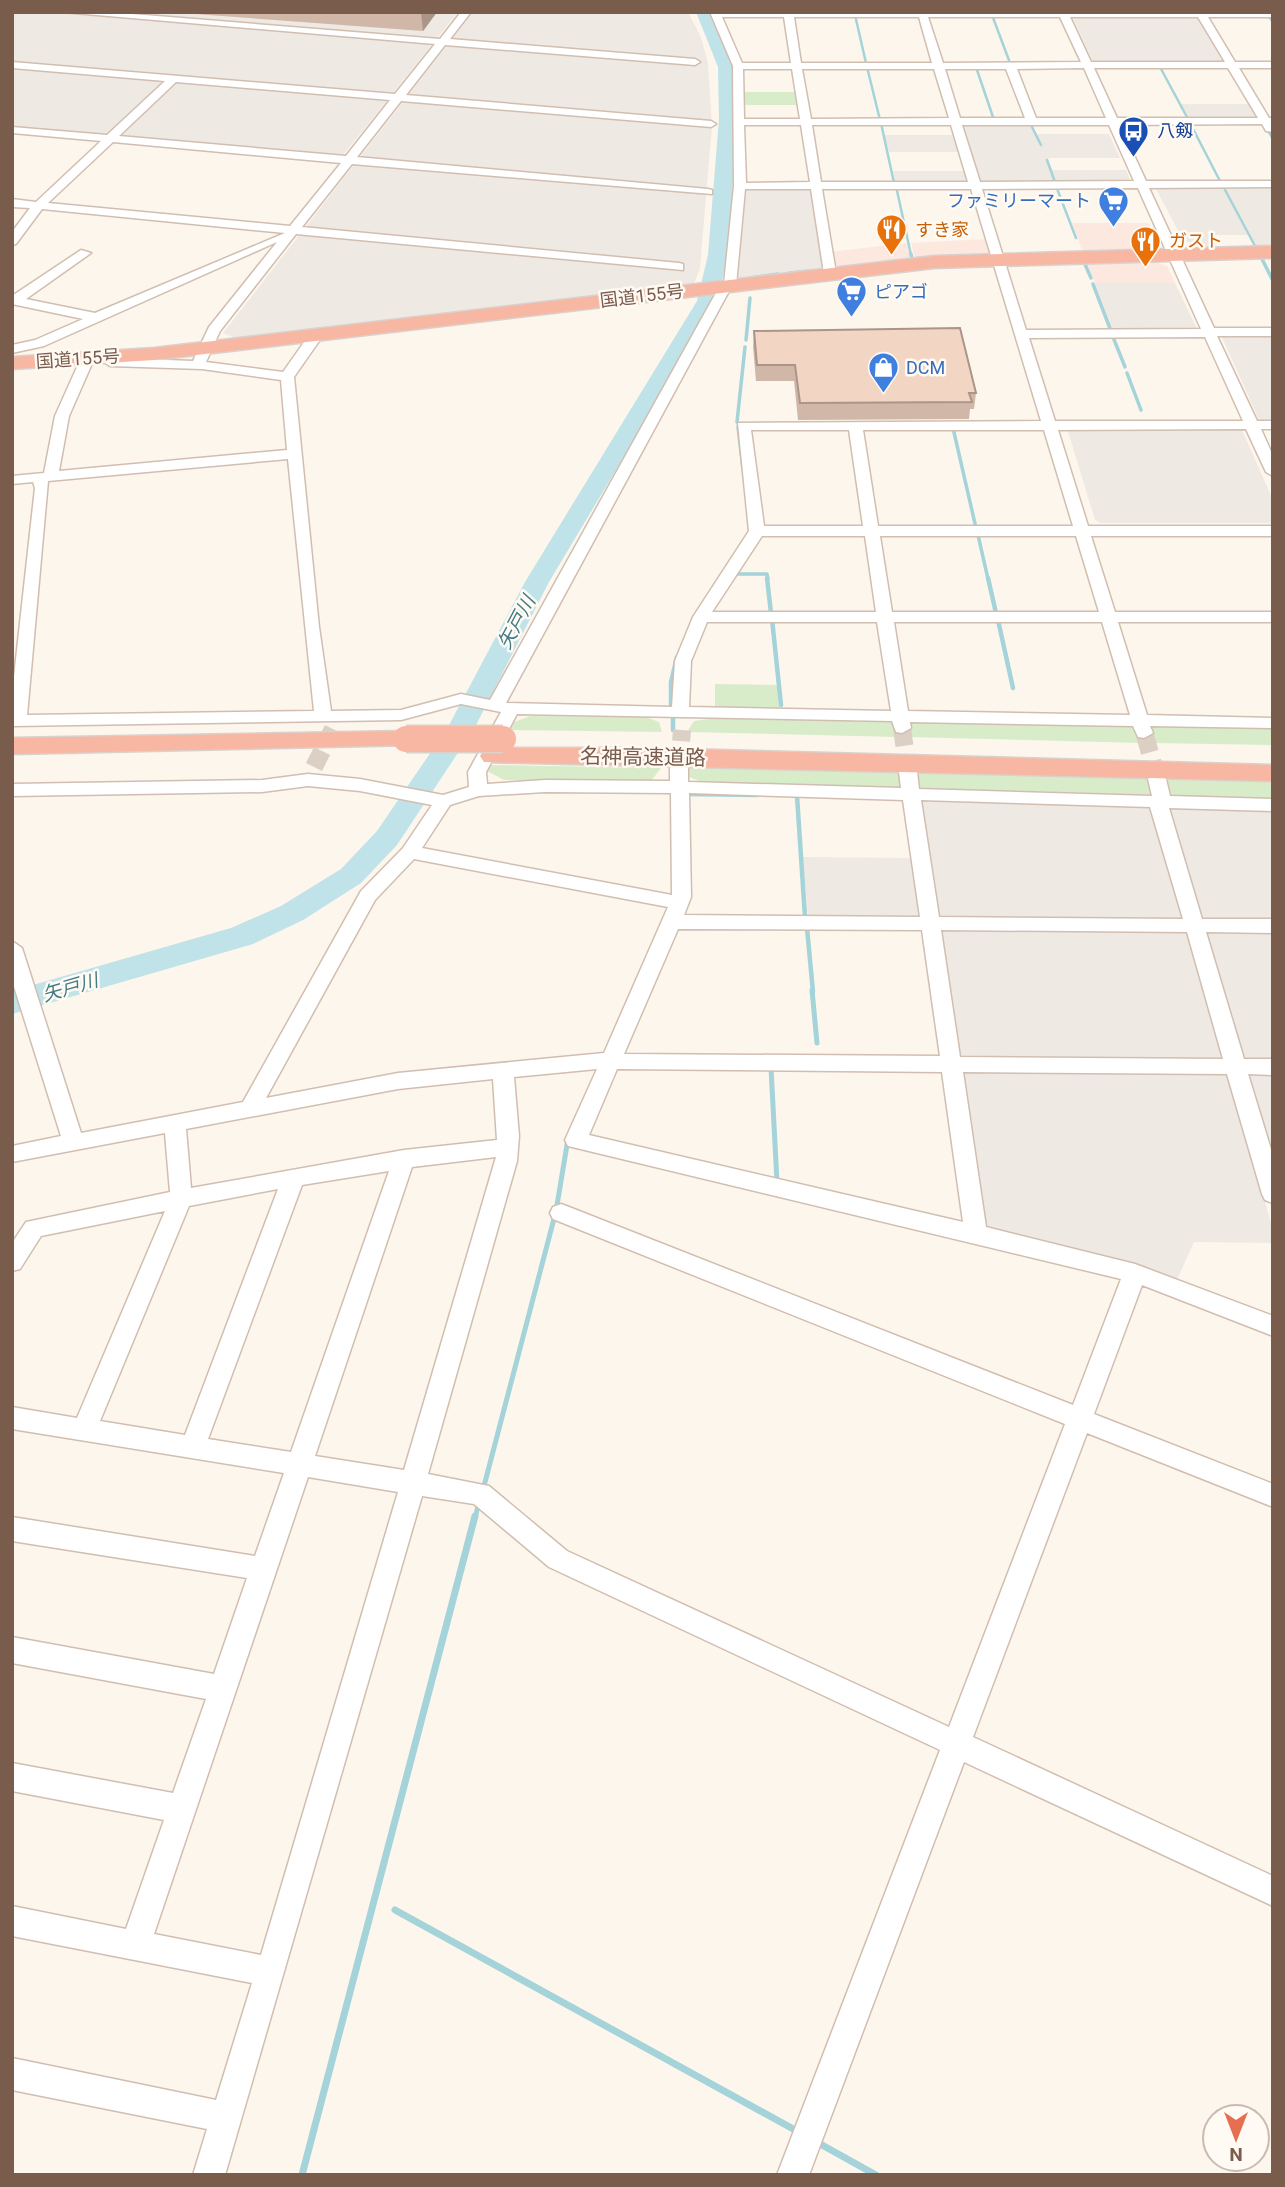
<svg xmlns="http://www.w3.org/2000/svg" width="1285" height="2187" font-family="Roboto,'Noto Sans JP',sans-serif">
<style>
.commercial{fill:#fde8e0}
.industrial{fill:#efe9e4}
.green{fill:#d8ecc9}
.lines{fill:none;stroke-linecap:round;stroke-linejoin:round}
.stream-far4{stroke:#a5d3da;stroke-width:2.5}
.stream-far3{stroke:#a5d3da;stroke-width:3.5}
.stream-far2{stroke:#a5d3da;stroke-width:4.5}
.stream-far1{stroke:#a5d3da;stroke-width:5}
.stream{stroke:#a5d3da;stroke-width:7}
.river{fill:#bfe3e8;fill-rule:evenodd}
.minor-tunnel{stroke:#dcd0c4;stroke-width:18;stroke-dasharray:18 9;stroke-linecap:butt}
.minor-casing{stroke:#d1beb0;stroke-width:3}
.highway-casing{stroke:#dad1cd;stroke-width:3}
.minor{fill:#fff;fill-rule:evenodd}
.highway{fill:#f7b7a3;fill-rule:evenodd}
.highway-bridge-casing{stroke:#dad1cd;stroke-width:29;stroke-linecap:butt}
.highway-bridge{stroke:#f7b7a3;stroke-width:26}
.wall{fill:#d1b7a8}
.shaded-wall{fill:#aa9588}
.building{fill:#f3d5c3;stroke:#aa9588;stroke-width:2}
.labels{text-anchor:middle;stroke-width:5;stroke-linejoin:round;paint-order:stroke}
.far-transit-label{font-size:18px;fill:#164399;stroke:#fffaf3;text-anchor:start}
.far-shop-label{font-size:18px;fill:#366cbe;stroke:#fffaf3;text-anchor:start}
.far-food-label{font-size:18px;fill:#c56008;stroke:#fffaf3;text-anchor:start}
.far-street-label{font-size:18px;fill:#7a5c4d;stroke:#fffaf3}
.far-water-label{font-size:19px;font-style:italic;fill:#437c86;stroke:#fffaf3}
.street-label{font-size:21px;fill:#7a5c4d;stroke:#fffaf3}
</style>
<rect width="100%" height="100%" fill="#fdf6ec"/>
<!-- commercial -->
<g class="commercial">
<polygon points="1072,223 1149,223 1157,242 1146,249 1082,250"/>
<polygon points="987,239 992,255 915,259 911,243"/>
<polygon points="907,243 911,260 832,268 830,252"/>
<polygon points="1150,260 1167,266 1175,283 1095,283 1086,262"/>
</g>
<!-- industrial -->
<g class="industrial">
<polygon points="12,12 458,12 344,154 337,156 12,127"/>
<polygon points="473,12 688,12 701,37 708,63 712,126 700,268 693,286 236,338 223,333"/>
<polygon points="1197,15 1225,63 1093,62 1072,16"/>
<polygon points="1181,104 1251,104 1260,119 1190,120"/>
<polygon points="961,123 1032,123 1036,134 1109,134 1120,158 1048,158 1052,170 1126,170 1131,182 981,183 977,181"/>
<polygon points="884,135 955,135 961,152 889,152"/>
<polygon points="893,171 967,171 971,183 895,183"/>
<polygon points="1222,186 1248,235 1211,235 1216,247 1202,247 1183,240 1155,187"/>
<polygon points="1224,186 1273,186 1273,246 1256,246"/>
<polygon points="743,187 811,187 823,269 735,279"/>
<polygon points="1095,283 1175,283 1197,329 1113,331"/>
<polygon points="1273,334 1273,422 1263,422 1259,420 1221,335"/>
<polygon points="1067,428 1241,428 1273,500 1273,523 1101,523 1095,520"/>
<polygon points="924,800 1154,807 1185,922 936,920 919,803"/>
<polygon points="1169,807 1273,811 1273,921 1203,921"/>
<polygon points="803,857 913,858 921,920 808,919"/>
<polygon points="936,929 1192,931 1228,1060 954,1057"/>
<polygon points="1203,930 1273,930 1273,1061 1242,1061"/>
<polygon points="957,1068 1229,1070 1273,1231 1273,1243 1194,1242 1175,1284 979,1230"/>
<polygon points="1245,1072 1273,1072 1273,1166"/>
</g>
<!-- green -->
<g class="green">
<polygon points="743,92 796,92 798,105 744,105"/>
<polygon points="715,684 777,685 779,708 715,707"/>
<polygon points="530,716 646,717 659,722 662,732 507,730 512,723"/>
<polygon points="716,718 892,720 896,722 898,737 687,732 694,721"/>
<polygon points="911,721 1131,725 1136,729 1141,743 908,737 907,724"/>
<polygon points="1151,725 1273,727 1273,745 1153,743 1149,728"/>
<polygon points="489,765 661,768 651,781 504,780 487,771"/>
<polygon points="687,768 903,771 903,788 702,782 689,777"/>
<polygon points="914,772 1152,778 1156,795 919,788"/>
<polygon points="1161,778 1273,781 1273,800 1168,796"/>
</g>
<g class="lines">
<!-- stream-far4 -->
<g class="stream-far4">
<polyline points="855,15 866,63"/>
<polyline points="992,15 1010,63"/>
<polyline points="1268,15 1273,22"/>
<polyline points="867,67 880,120"/>
<polyline points="976,67 994,120"/>
<polyline points="1160,67 1188,119"/>
<polyline points="881,123 894,183"/>
<polyline points="1030,123 1041,145"/>
<polyline points="1190,123 1221,183"/>
<polyline points="1266,127 1273,139"/>
<polyline points="1047,160 1055,182"/>
<polyline points="896,186 911,255"/>
<polyline points="1056,186 1076,238"/>
<polyline points="1223,186 1255,246"/>
</g>
<!-- stream-far3 -->
<g class="stream-far3">
<polyline points="911,254 912,259"/>
<polyline points="1262,259 1273,281"/>
<polyline points="1084,262 1091,278"/>
<polyline points="790,273 809,271"/>
<polyline points="750,278 778,274"/>
<polyline points="1093,284 1111,331"/>
<polyline points="1113,337 1125,367"/>
<polyline points="746,340 750,298"/>
<polyline points="1127,373 1141,410"/>
<polyline points="737,422 745,347"/>
<polyline points="738,427 743,469"/>
<polyline points="953,428 976,528"/>
<polyline points="978,535 988,579"/>
<polyline points="733,574 767,574 768,579"/>
</g>
<!-- stream-far2 -->
<g class="stream-far2">
<polyline points="767,578 771,613"/>
<polyline points="988,578 996,613"/>
<polyline points="772,619 781,705"/>
<polyline points="998,620 1013,688"/>
<polyline points="671,706 671,682 677,657"/>
<polyline points="673,717 673,730"/>
<polyline points="683,794 757,795"/>
<polyline points="797,796 805,917"/>
<polyline points="807,928 813,992"/>
</g>
<!-- stream-far1 -->
<g class="stream-far1">
<polyline points="812,990 817,1043"/>
<polyline points="776,1068 771,1068 777,1182"/>
<polyline points="484,1486 556,1211 568,1139"/>
<polyline points="475,1518 479,1502"/>
</g>
<!-- stream -->
<g class="stream">
<polyline points="395,1910 795,2130"/>
<polyline points="822,2145 876,2175"/>
<polyline points="302,2175 475,1516"/>
</g>
<!-- river -->
<polygon class="river" points="696,12 712,12 734,67 737,119 728,255 717,301 549,582 475,727 397,845 361,883 303,920 253,944 12,1014 12,991 231,928 281,906 341,869 377,831 448,727 525,582 697,301 708,255 719,119 718,67"/>
<!-- minor-tunnel -->
<g class="minor-tunnel">
<polyline points="902,728 908,772"/>
<polyline points="1145,735 1157,779"/>
<polyline points="314,767 333,729"/>
<polyline points="679,768 682,730"/>
</g>
<defs>
<path id="minor" d="M62 12H107L440 39 461 12H471L450 39 695 59 700 62 695 65 445 45 406 95 711 121 716 124 711 127 401 101 357 157 708 189 712 190V194L352 164 302 227 679 263 683 264V270L296 234 220 331 206 362 283 372 312 331 324 334 294 377 319 627 331 711 401 710 461 694 490 700 717 291 724 284 734 186 733 66 710 12H1273V17H1208L1235 62H1273V68H1239L1269 118H1273V132L1266 131 1262 124 1120 125 1146 181H1273V187L1149 188 1214 328H1273V336H1217L1257 421H1273V429H1261L1273 456V476L1266 472 1246 429 1058 430 1088 526H1273V536H1091L1115 612H1273V622H1118L1147 715 1273 718V728L1150 726 1153 733 1144 738 1138 737 1133 726 910 722 911 728 902 733 896 732 892 721 517 714 486 772 487 784 545 780 670 781V768L679 762 688 768V782L901 788 899 772 908 766 917 772 919 789 1152 796 1148 779 1157 773 1166 779 1170 796 1273 799V811L1169 808 1202 919H1273V933L1206 932 1244 1059H1273V1075L1248 1074 1273 1156V1203L1265 1200 1262 1194 1227 1074 963 1072 986 1227 1135 1264 1273 1316V1336L1142 1285 1094 1414 1273 1484V1507L1087 1433 973 1737 1273 1876V1906L964 1762 809 2175H777L940 1750 549 1567 474 1504 422 1496 225 2175H193L207 2129 12 2090V2058L216 2100 252 1983 12 1936V1906L126 1929 164 1820 12 1791V1763L173 1793 206 1699 12 1663V1637L214 1674 247 1578 12 1541V1517L255 1556 284 1473 12 1429V1407L77 1418 165 1211 41 1236 20 1269 12 1271V1243L26 1222 170 1192 165 1133 12 1162V1146L61 1136 12 980V941L22 948 81 1133 243 1102 361 891 403 848 432 805 360 791 308 786 262 792 12 796V784L262 780 308 774 360 779 443 795 469 787 468 772 501 712 461 704 401 720 12 726V695L35 488 33 482 12 484V476L44 473 55 416 82 356 94 359 69 416 59 471 287 450 281 380 202 369 110 366 96 357 103 353 113 358 193 361 209 327 277 242 44 346 12 353V345L35 340 83 319 12 304V296L81 250 91 253 26 299 95 313 285 233 42 209 16 244 12 245V232L30 208 12 207V199L36 202 101 141 12 133V127L107 135 165 81 12 68V62L395 94 435 44ZM722 17H784L791 63H742ZM794 17H919L932 63H801ZM928 17H1060L1081 62 943 63ZM1070 17H1198L1225 62H1091ZM1084 68 1106 118H1036L1017 69ZM1094 68H1228L1258 118H1117ZM743 69H792L800 119H744ZM802 69H934L949 118 811 119ZM945 69H1006L1025 118H960ZM176 82 390 100 346 156 119 136ZM744 125H801L810 182 746 183ZM812 125H951L968 182H821ZM962 125H1109L1134 181 980 182ZM113 142 341 163 290 226 48 203ZM1138 188 1201 329 1026 330 982 189ZM745 189H811L824 273 830 277 836 273 822 189H971L1041 421 738 423 749 531 693 617 675 661 672 707 506 703 728 293 736 285ZM1205 337 1243 421H1055L1029 338ZM751 430H849L863 526H764ZM863 430H1044L1073 526H878ZM288 459 314 711 27 715 48 481ZM762 536H865L876 612H712ZM880 536H1076L1099 612H892ZM707 622H877L891 711 689 707 691 661ZM894 622H1102L1130 715 908 711ZM545 792 671 793 672 895 422 848 450 805 479 796ZM689 793 903 800 920 917 684 915 691 897ZM921 800 1150 807 1183 919 939 917ZM414 859 668 907 604 1053 398 1073 266 1098 375 900ZM678 929 922 930 940 1056 624 1054ZM941 930 1187 932 1223 1059 960 1057ZM597 1069 565 1140 568 1146 1121 1279 1073 1405 569 1207 561 1204 553 1207 550 1213 553 1219 1065 1424 949 1727 567 1551 489 1486 428 1474 517 1161 519 1136 514 1077ZM617 1069 942 1072 963 1222 589 1135ZM493 1079 497 1140 404 1150 191 1188 186 1129 398 1089ZM496 1157 404 1470 315 1456 412 1167ZM389 1171 291 1452 208 1439 302 1185ZM278 1189 185 1435 100 1421 189 1206ZM308 1477 398 1492 261 1955 154 1934Z"/>
<g id="highway">
<polygon points="1273,246 1273,258 934,268 154,360 12,369 12,357 154,348 934,256"/>
<polygon points="406,731 415,733 419,739 415,745 12,754 12,738"/>
<polygon points="493,748 646,748 1273,765 1273,781 484,762 480,756 484,750"/>
</g>
</defs>
<!-- minor casing -->
<use href="#minor" class="minor-casing"/>
<!-- highway casing -->
<use href="#highway" class="highway-casing"/>
<!-- minor -->
<use href="#minor" class="minor"/>
<!-- highway -->
<use href="#highway" class="highway"/>
<defs>
<polyline id="highway-bridge" points="406,739 503,739"/>
</defs>
<!-- highway-bridge casing -->
<use href="#highway-bridge" class="highway-bridge-casing"/>
<!-- highway-bridge -->
<use href="#highway-bridge" class="highway-bridge"/>
</g>
<!-- wall -->
<g class="wall">
<polygon points="168,12 437,12 423,31"/>
<polygon points="754,331 976,393 974,409 970,409 969,419 798,420 794,381 756,381 753,347"/>
</g>
<!-- shaded-wall -->
<polygon class="shaded-wall" points="421,12 437,12 423,31"/>
<!-- building -->
<polygon class="building" points="960,328 976,393 969,393 972,402 800,403 795,365 757,365 754,331"/>
<!-- icons -->
<defs>
<symbol id="bus-pin" viewBox="-11 -11 22 30"><path d="M0 17L-7.5 6A9.5 9.5 0 1 1 7.5 6Z" fill="#1a4fb4" stroke="#fffaf3"/><path d="M-5-6H5V4H4V6H2V4H-2V6H-4V4H-5ZM-3.5-4V0h7V-4ZM-3.5 1.2v1.5H-2V1.2ZM2 1.2v1.5H3.5V1.2Z" fill="#fff"/></symbol>
<symbol id="supermarket-pin" viewBox="-11 -11 22 30"><path d="M0 17L-7.5 6A9.5 9.5 0 1 1 7.5 6Z" fill="#3f7fe0" stroke="#fffaf3"/><path d="M-6-5.5h2.5l.6 2H6L4.5 2H-2.5L-4.4-4H-6ZM-1.5 3.2a1.3 1.3 0 1 0 .1 0ZM3 3.2a1.3 1.3 0 1 0 .1 0Z" fill="#fff"/></symbol>
<symbol id="restaurant-pin" viewBox="-11 -11 22 30"><path d="M0 17L-7.5 6A9.5 9.5 0 1 1 7.5 6Z" fill="#e8710a" stroke="#fffaf3"/><path d="M-5-6h1v4h1v-4h1v4h1v-4h1v5L-1.5 .5V6h-2V.5L-5-1ZM5-6V6H3V1.5H1.5Q1.5-4 5-6Z" fill="#fff"/></symbol>
<symbol id="shop-pin" viewBox="-11 -11 22 30"><path d="M0 17L-7.5 6A9.5 9.5 0 1 1 7.5 6Z" fill="#3f7fe0" stroke="#fffaf3"/><path d="M-5-2.5h2.3a2.7 3.5 0 0 1 5.4 0H5L5.5 6h-11ZM-1.5-2.5h3a1.5 2.3 0 0 0-3 0Z" fill="#fff"/></symbol>
</defs>
<g fill-rule="evenodd">
<use href="#bus-pin" x="1116" y="114" width="35" height="47"/>
<use href="#supermarket-pin" x="1096" y="184" width="35" height="47"/>
<use href="#restaurant-pin" x="874" y="212" width="35" height="47"/>
<use href="#restaurant-pin" x="1128" y="224" width="35" height="47"/>
<use href="#supermarket-pin" x="834" y="274" width="35" height="47"/>
<use href="#shop-pin" x="866" y="350" width="35" height="47"/>
</g>
<g class="labels">
<!-- far-transit labels -->
<g class="far-transit-label">
<text x="1157" y="137">八剱</text>
</g>
<!-- far-shop labels -->
<g class="far-shop-label">
<text x="1091" y="207" text-anchor="end">ファミリーマート</text>
<text x="874" y="298">ピアゴ</text>
<text x="906" y="374">DCM</text>
</g>
<!-- far-food labels -->
<g class="far-food-label">
<text x="915" y="236">すき家</text>
<text x="1169" y="247">ガスト</text>
</g>
<!-- far-street labels -->
<g class="far-street-label">
<text transform="translate(642 296) rotate(-7)" y="6">国道155号</text>
<text transform="translate(78 359) rotate(-4)" y="6">国道155号</text>
</g>
<!-- far-water labels -->
<g class="far-water-label">
<text transform="translate(516 622) rotate(-62)" y="7">矢戸川</text>
<text transform="translate(70 987) rotate(-16)" y="7">矢戸川</text>
</g>
<!-- street labels -->
<g class="street-label">
<text transform="translate(643 757) rotate(1)" y="7">名神高速道路</text>
</g>
</g>
<!-- border -->
<rect width="1285" height="2187" fill="none" stroke="#7a5c4d" stroke-width="28"/>
<!-- north arrow -->
<g transform="translate(1236 2138) rotate(180)"><circle r="33" fill="#fffaf3" stroke="#cabbb1" stroke-width="2"/>
<path d="M0-5L12 26L0 18L-12 26Z" fill="#e76f51"/>
<text y="-10" font-size="19" font-weight="bold" text-anchor="middle" fill="#7a5c4d">N</text>
</g>
</svg>
